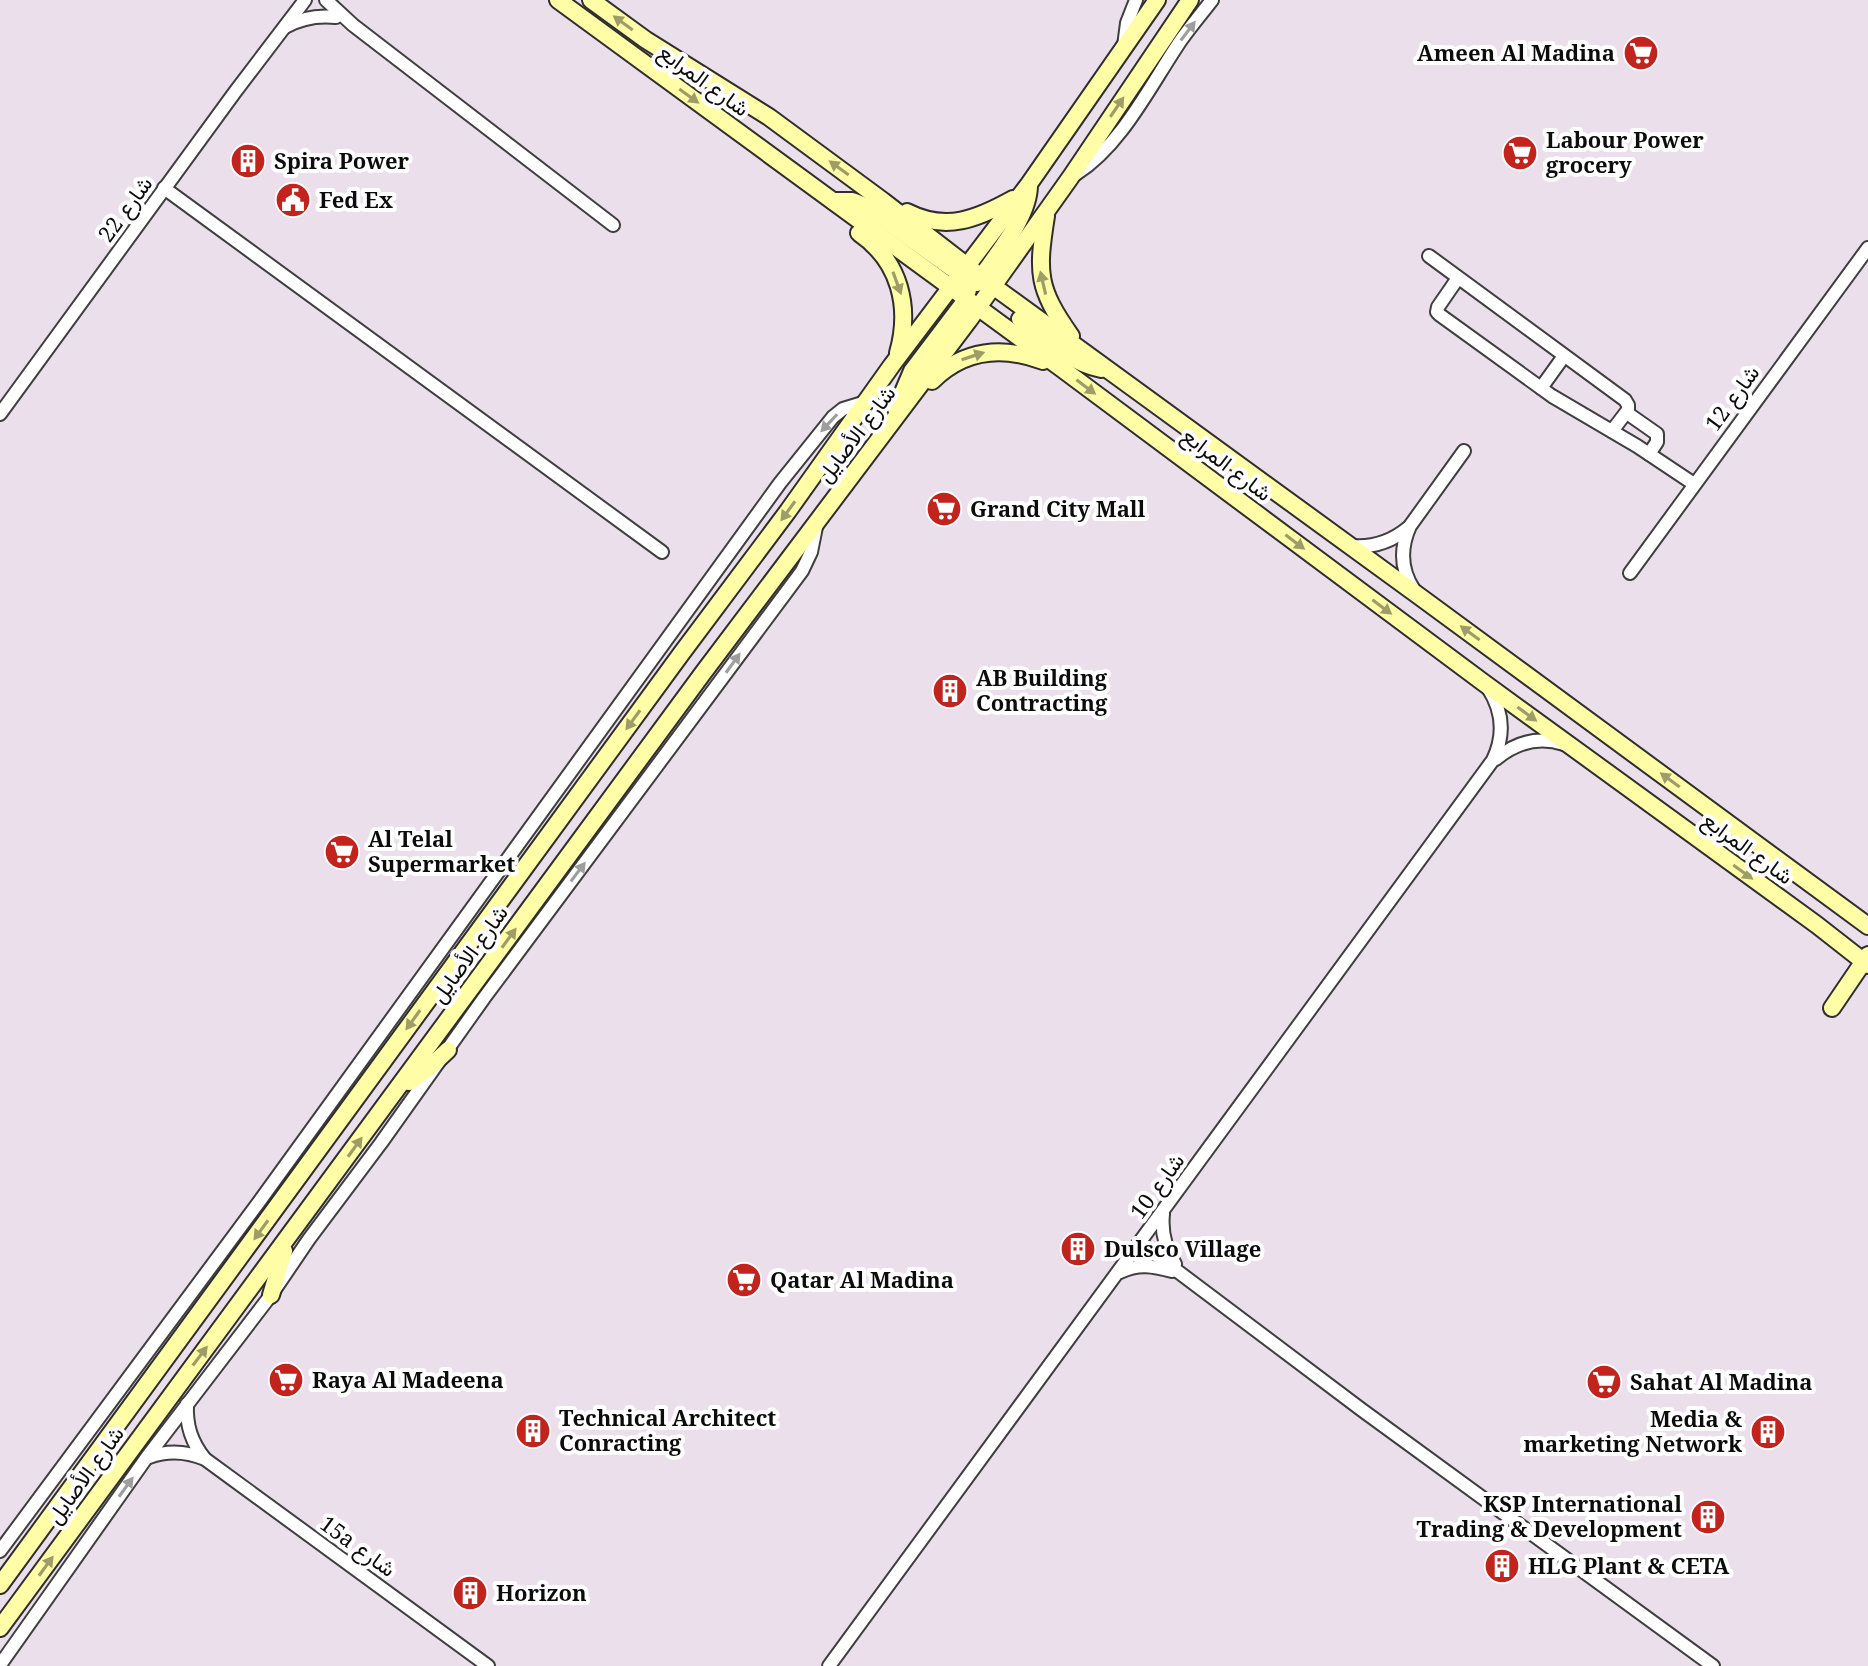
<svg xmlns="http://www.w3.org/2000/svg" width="1868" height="1666" font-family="'Noto Serif',Vazirmatn,serif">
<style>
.industrial{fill:#ebdfeb}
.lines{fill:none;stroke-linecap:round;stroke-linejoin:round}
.street-casing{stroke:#3f3f3f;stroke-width:16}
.secondary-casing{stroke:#2e2e2e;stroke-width:20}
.street{stroke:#fff;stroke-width:12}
.secondary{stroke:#fffda6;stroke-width:16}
.oneway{fill:#9e9d68}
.oneway2{fill:#9e9e9e}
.labels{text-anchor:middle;stroke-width:8;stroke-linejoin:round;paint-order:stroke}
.poi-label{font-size:22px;font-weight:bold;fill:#0c0c0c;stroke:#fff;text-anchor:start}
.street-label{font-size:22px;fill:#0c0c0c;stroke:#fff}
</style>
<rect width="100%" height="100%" fill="#fffdeb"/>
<!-- industrial -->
<rect class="industrial" x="0" y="0" width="1868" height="1666"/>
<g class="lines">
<defs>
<g id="street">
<polyline points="326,0 353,25 613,225"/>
<path d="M285 27C301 18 317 15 336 17"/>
<polyline points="1124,46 1127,23 1136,0"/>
<path d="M1076 174C1122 145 1151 84 1181 40 1191 26 1202 13 1212 0"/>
<polyline points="164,188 662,552"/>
<polyline points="1429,256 1625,400 1628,405 1628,410 1612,431"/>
<polyline points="1458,278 1438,307 1437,312 1440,315 1552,396 1637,446 1694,484"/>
<polyline points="1541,388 1564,356"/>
<polyline points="1627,413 1657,434 1657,442 1649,454"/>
<polyline points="0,414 235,92 305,0"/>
<path d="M1351 546C1373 548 1391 542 1408 528"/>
<polyline points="1630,573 1868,248"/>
<path d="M1414 590C1400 569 1400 548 1410 526L1464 451"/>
<path d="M1496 759C1516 742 1538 736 1564 744"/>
<path d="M1163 1214C1161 1233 1165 1248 1175 1264"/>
<polyline points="1140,1243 1362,1410 1713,1666"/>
<path d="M1120 1272C1139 1263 1153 1266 1172 1271"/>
<path d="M187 1404C186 1425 191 1442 205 1459"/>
<path d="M149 1457C168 1450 186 1451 205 1459L488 1666"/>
<polyline points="0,1551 259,1202 780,483 833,417 843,409 866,402"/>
<polyline points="0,1665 147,1457 271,1295 309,1239 381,1143 484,998 802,571 811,552 817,522"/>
<path d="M829 1666 1493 760C1505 735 1503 711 1488 688"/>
</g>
<g id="secondary">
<polyline points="558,0 1061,368 1484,683 1817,925 1868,965"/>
<polyline points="591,0 646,40 769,117 883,201 993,286 1419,596 1868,926"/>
<polyline points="833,201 852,201 865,206 970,281"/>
<path d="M907 212C946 232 977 219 1013 199"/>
<path d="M1046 216C1037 273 1037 288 1071 336"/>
<path d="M859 233C900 261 911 307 898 353"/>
<path d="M977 283C995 256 1029 218 1029 185"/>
<path d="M1020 319C1045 338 1070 363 1101 369"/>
<path d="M932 381C964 349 1003 346 1043 361"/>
<polyline points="896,409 912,371 962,305 968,290"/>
<polyline points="1832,1008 1868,955"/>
<polyline points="409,1082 432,1065 448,1050"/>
<polyline points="271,1295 284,1251"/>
<polyline points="0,1585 681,654 788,511 892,365 1029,184 1157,0"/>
<polyline points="0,1628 703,673 969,320 1070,178 1190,0"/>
</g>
</defs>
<!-- street casing -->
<use href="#street" class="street-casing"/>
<!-- secondary casing -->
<use href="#secondary" class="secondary-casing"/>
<!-- street -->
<use href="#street" class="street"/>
<!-- secondary -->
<use href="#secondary" class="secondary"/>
</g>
<!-- one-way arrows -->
<defs><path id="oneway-solid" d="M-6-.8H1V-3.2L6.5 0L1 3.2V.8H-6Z" transform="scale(2)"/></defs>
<g class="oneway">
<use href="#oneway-solid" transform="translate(623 23) rotate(-144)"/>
<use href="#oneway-solid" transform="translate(689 96) rotate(36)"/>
<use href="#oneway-solid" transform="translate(1117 107) rotate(-56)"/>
<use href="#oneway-solid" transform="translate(839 168) rotate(-144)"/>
<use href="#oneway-solid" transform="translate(897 283) rotate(70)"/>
<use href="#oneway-solid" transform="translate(1043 283) rotate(-103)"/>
<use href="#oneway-solid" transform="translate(973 356) rotate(-18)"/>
<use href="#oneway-solid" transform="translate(1086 387) rotate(37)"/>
<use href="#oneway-solid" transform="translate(788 511) rotate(126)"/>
<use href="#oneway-solid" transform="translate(1295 542) rotate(37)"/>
<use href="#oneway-solid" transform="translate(1382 607) rotate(37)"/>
<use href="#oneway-solid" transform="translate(1470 633) rotate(-144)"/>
<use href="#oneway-solid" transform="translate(1527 714) rotate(36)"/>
<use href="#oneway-solid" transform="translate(633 720) rotate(126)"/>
<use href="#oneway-solid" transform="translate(1670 780) rotate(-144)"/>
<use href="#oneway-solid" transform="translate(1743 872) rotate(36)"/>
<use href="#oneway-solid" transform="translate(509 938) rotate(-54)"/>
<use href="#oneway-solid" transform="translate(413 1020) rotate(126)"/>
<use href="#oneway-solid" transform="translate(355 1147) rotate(-54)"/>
<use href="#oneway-solid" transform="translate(261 1230) rotate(126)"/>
<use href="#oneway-solid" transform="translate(200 1356) rotate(-53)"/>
<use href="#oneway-solid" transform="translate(46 1566) rotate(-54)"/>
</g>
<g class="oneway2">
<use href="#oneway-solid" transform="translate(1188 31) rotate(-53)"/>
<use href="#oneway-solid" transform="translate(829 423) rotate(133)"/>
<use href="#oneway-solid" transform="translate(733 663) rotate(-54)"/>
<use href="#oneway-solid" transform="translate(578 872) rotate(-53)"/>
<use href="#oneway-solid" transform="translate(126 1487) rotate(-54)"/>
</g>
<!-- icons -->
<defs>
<symbol id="supermarket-disc" viewBox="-11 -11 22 22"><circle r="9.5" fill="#c3231d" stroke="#fff"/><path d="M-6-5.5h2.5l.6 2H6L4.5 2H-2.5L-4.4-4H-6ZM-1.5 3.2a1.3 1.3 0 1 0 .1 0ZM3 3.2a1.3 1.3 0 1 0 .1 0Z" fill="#fff"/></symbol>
<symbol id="building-disc" viewBox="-11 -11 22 22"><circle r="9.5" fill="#c3231d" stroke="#fff"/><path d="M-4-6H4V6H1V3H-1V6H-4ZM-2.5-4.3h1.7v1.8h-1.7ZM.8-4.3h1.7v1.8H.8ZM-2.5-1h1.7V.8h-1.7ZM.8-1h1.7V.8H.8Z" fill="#fff"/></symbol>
<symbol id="civic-disc" viewBox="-11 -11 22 22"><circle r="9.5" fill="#c3231d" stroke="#fff"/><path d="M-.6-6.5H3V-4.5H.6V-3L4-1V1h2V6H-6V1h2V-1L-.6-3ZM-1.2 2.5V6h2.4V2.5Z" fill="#fff"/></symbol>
</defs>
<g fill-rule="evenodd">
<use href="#supermarket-disc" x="1621" y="33" width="40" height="40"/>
<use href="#supermarket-disc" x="1500" y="133" width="40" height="40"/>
<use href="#building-disc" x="228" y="141" width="40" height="40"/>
<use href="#civic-disc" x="273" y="180" width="40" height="40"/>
<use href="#supermarket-disc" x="924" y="489" width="40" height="40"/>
<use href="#building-disc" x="930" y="671" width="40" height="40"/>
<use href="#supermarket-disc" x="322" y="832" width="40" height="40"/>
<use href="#building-disc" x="1058" y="1229" width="40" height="40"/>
<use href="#supermarket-disc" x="724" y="1260" width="40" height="40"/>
<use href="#supermarket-disc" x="266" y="1360" width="40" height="40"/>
<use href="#supermarket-disc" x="1584" y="1362" width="40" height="40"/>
<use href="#building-disc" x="513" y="1411" width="40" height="40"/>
<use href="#building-disc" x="1748" y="1412" width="40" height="40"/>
<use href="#building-disc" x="1688" y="1497" width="40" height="40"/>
<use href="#building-disc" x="1482" y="1546" width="40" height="40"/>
<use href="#building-disc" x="450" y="1573" width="40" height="40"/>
</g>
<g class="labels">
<!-- poi labels -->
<g class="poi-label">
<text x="1615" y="61" text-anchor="end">Ameen Al Madina</text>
<text x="1546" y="148">Labour Power<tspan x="1546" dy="25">grocery</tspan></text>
<text x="274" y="169">Spira Power</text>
<text x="319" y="208">Fed Ex</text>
<text x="970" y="517">Grand City Mall</text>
<text x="976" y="686">AB Building<tspan x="976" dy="25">Contracting</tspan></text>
<text x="368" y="847">Al Telal<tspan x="368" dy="25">Supermarket</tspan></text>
<text x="1104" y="1257">Dulsco Village</text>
<text x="770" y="1288">Qatar Al Madina</text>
<text x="312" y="1388">Raya Al Madeena</text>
<text x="1630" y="1390">Sahat Al Madina</text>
<text x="559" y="1426">Technical Architect<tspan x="559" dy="25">Conracting</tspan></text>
<text x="1742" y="1427" text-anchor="end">Media &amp;<tspan x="1742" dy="25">marketing Network</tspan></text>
<text x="1682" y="1512" text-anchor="end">KSP International<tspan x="1682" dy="25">Trading &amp; Development</tspan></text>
<text x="1528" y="1574">HLG Plant &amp; CETA</text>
<text x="496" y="1601">Horizon</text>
</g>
<!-- street labels -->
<g class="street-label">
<text transform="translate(704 80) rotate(36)" y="8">شارع المرابع</text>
<text transform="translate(125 209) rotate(-54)" y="8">شارع 22</text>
<text transform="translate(1732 398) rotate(-54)" y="8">شارع 12</text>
<text transform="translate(856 434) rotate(-53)" y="8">شارع الأصايل</text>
<text transform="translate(1227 464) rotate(37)" y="8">شارع المرابع</text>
<text transform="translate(1748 848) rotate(36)" y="8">شارع المرابع</text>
<text transform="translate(469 954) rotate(-54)" y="8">شارع الأصايل</text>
<text transform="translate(1157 1186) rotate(-54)" y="8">شارع 10</text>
<text transform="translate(85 1475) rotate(-54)" y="8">شارع الأصايل</text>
<text transform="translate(358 1546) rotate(36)" y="8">15a شارع</text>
</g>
</g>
</svg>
